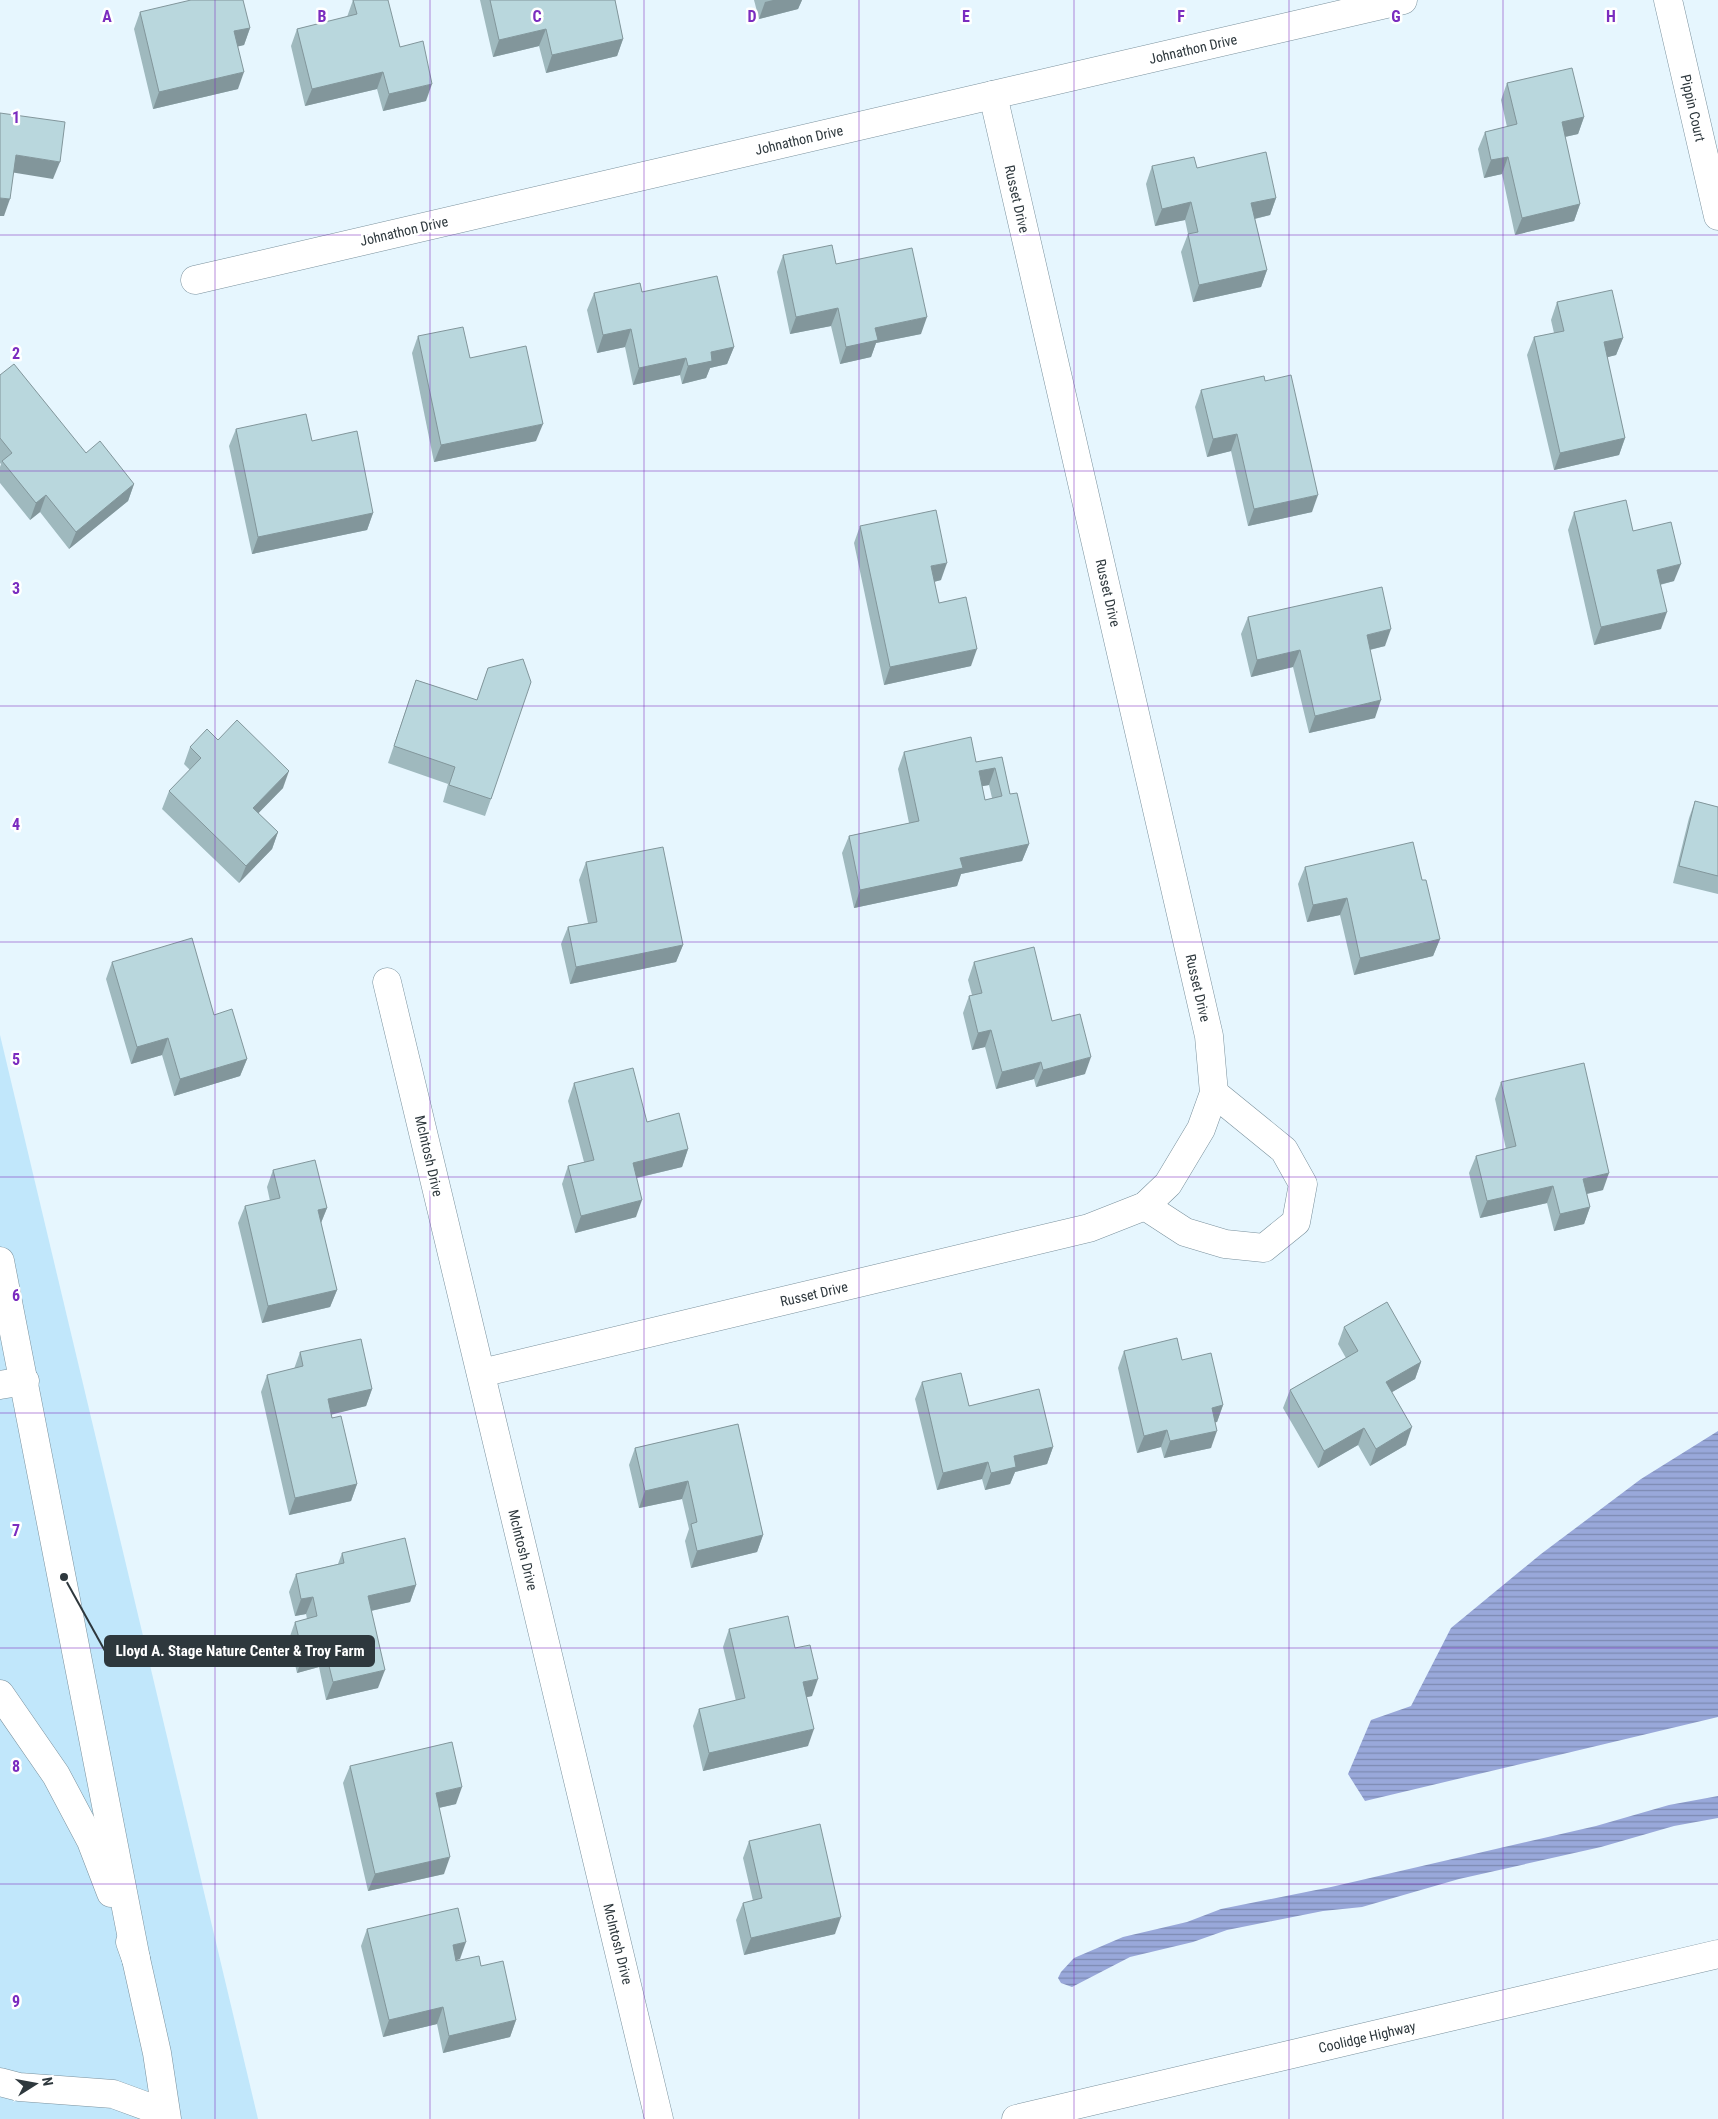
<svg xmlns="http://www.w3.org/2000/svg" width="1718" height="2119" font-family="'Roboto Condensed',sans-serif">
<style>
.green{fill:#c1e7fb}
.water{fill:url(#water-rules)}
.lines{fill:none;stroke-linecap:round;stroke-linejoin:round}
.minor-casing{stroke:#7a919d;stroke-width:29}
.minor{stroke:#fff;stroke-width:28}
.wall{fill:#9fb9be;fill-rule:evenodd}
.shaded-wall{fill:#82969b}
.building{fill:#b9d7dd;stroke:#82969b;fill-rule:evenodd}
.grid{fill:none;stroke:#7b2cbf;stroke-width:1;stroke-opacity:0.55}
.labels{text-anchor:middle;stroke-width:5;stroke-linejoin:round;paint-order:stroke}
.street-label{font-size:14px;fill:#2e383d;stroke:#fff}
.grid-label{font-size:16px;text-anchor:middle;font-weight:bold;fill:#7b2cbf;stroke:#fff;stroke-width:5;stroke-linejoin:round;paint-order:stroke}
.leader{fill:none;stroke:#2e383d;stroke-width:2}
.callout-dot{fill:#2e383d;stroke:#fff;stroke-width:2}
.callout{fill:#2e383d;stroke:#2e383d;stroke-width:2}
.callout-label{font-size:15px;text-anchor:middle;font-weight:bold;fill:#fff}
</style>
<defs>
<pattern id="water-rules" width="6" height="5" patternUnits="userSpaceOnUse" patternTransform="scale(1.25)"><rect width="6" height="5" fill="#99a8da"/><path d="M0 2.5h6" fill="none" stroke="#7d8ab2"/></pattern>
</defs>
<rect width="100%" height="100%" fill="#e6f6fe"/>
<!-- green -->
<polygon class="green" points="0,1035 258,2119 0,2119"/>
<!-- water -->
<g class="water">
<polygon points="1718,1431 1718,1717 1365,1801 1348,1774 1371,1720 1411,1706 1451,1628 1541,1554 1641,1479"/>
<polygon points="1718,1796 1718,1818 1674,1826 1601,1847 1459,1879 1362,1907 1323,1911 1227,1930 1193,1942 1130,1957 1072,1987 1061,1983 1058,1978 1061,1972 1074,1958 1123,1937 1187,1922 1221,1909 1331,1887 1596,1826 1669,1805"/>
</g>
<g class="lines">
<defs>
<g id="minor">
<polyline points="1668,0 1718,216"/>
<polyline points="195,280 1403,0"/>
<polyline points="387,982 659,2119"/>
<polyline points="1145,1206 1185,1232 1225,1244 1264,1248 1296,1222 1303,1184 1284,1150 1214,1093"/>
<polyline points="0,1261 136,1959"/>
<polyline points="481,1373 1089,1228 1145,1206 1168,1184 1201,1129 1214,1093 1209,1036 993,95"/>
<polyline points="0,1385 25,1381"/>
<polyline points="0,1694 56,1775 91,1841 111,1893"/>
<polyline points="130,1942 136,1959 157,2053 167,2119"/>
<polyline points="0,2082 19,2087 113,2094 165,2113"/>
<polyline points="1016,2119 1718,1954"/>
</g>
</defs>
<!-- minor casing -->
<use href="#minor" class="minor-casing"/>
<!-- minor -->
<use href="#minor" class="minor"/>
</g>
<!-- wall -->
<g class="wall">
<polygon points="353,0 400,47 426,101 383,111 377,89 305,106 291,46 297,29 347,17"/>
<polygon points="480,0 615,0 623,39 617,56 546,73 539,46 493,57"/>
<polygon points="754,0 802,0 798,9 759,19"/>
<polygon points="140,12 250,28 244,45 238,46 238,89 153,109 134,29"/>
<polygon points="1507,83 1584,117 1578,134 1565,137 1580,204 1574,221 1515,235 1502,174 1484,178 1478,149 1485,132 1507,127 1501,100"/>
<polygon points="1152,166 1197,168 1276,198 1270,215 1255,219 1267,270 1261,287 1193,302 1181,252 1188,234 1185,220 1155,226 1146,184"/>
<polygon points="783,255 836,264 921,334 876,343 871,357 840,364 831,326 790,334 777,272"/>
<polygon points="642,292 734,347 727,364 710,368 706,378 682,384 680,375 633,385 625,347 597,353 587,310 594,293"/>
<polygon points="1557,302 1623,338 1616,355 1607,357 1625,438 1619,455 1554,470 1527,355 1534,337 1554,333 1551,320"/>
<polygon points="418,336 470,358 536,441 434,462 412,353"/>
<polygon points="0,375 86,453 134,484 128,501 69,549 40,512 30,520 0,483 0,467 1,464 0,463"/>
<polygon points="1201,390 1312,512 1248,526 1231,451 1207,457 1195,407"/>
<polygon points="236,429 312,441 373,513 367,530 252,554 229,446"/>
<polygon points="1574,512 1633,531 1674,581 1660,585 1661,629 1594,645 1568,530"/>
<polygon points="860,526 941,580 934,582 939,603 971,666 884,685 854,543"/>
<polygon points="1248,617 1385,646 1370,650 1375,718 1309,733 1293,667 1251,677 1241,634"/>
<polygon points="488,668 491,799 485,816 443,802 448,784 388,763 416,680 477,700"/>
<polygon points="218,740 283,788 258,813 278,832 272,849 239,883 162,809 169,791 190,770 184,764 190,747"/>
<path d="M904 752 976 762 1002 757 1010 794 1029 844 1022 861 961 874 957 886 854 908 842 853 849 836 909 823 898 769ZM989 785 992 798 985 800 982 786Z"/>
<polygon points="1695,801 1718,807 1718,894 1673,883 1689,818"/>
<polygon points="586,862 683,945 676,962 570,984 561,944 568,927 588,923 579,880"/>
<polygon points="1305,867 1422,880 1440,939 1433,956 1354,975 1340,915 1307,922 1298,884"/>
<polygon points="112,962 214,1015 247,1059 240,1076 174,1096 162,1055 131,1064 106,979"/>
<polygon points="974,962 1052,1021 1085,1074 1036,1087 1034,1079 996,1089 985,1047 972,1050 963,1013 969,996 972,995 968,980"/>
<polygon points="1501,1082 1603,1190 1587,1194 1590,1207 1584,1224 1554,1231 1547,1203 1480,1218 1469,1173 1476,1156 1506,1149 1495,1099"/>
<polygon points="574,1083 647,1122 688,1149 682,1167 637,1178 636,1217 575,1233 562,1184 568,1166 584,1162 568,1101"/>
<polygon points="273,1170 327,1208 321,1223 337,1290 330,1307 262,1323 238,1223 245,1206 270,1201 267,1187"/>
<polygon points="1344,1327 1421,1362 1415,1379 1392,1392 1406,1445 1370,1466 1358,1445 1318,1468 1283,1408 1290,1390 1346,1358 1338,1344"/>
<polygon points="1124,1351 1182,1360 1223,1405 1217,1422 1215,1422 1211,1448 1164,1458 1161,1447 1137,1453 1118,1368"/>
<polygon points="300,1352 372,1389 366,1406 331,1414 357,1484 351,1501 289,1515 261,1392 267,1375 294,1369"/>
<polygon points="922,1382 1053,1447 1047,1464 1015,1472 1010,1484 985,1490 982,1479 937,1490 915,1399"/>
<polygon points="738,1424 763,1535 757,1552 691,1568 685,1541 689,1529 682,1499 639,1508 629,1465 635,1448"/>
<polygon points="342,1553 416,1585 410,1602 371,1611 378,1688 326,1700 319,1667 297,1673 289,1639 295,1622 307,1619 306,1614 295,1616 289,1592 296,1574 338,1564"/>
<polygon points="729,1629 795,1648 812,1696 807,1697 808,1746 703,1771 693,1726 699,1709 736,1701 723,1647"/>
<polygon points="350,1766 456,1804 439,1808 444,1874 368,1891 343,1783"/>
<polygon points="749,1841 835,1934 744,1955 736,1920 743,1903 753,1901 743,1858"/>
<polygon points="367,1929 460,1959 456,1960 456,1961 481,1966 516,2020 510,2037 443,2053 437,2024 383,2037 361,1946"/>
</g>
<!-- shaded-wall -->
<g class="shaded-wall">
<polygon points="773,0 802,0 798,9 759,19 765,2"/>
<polygon points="250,28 244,45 228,49 234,31"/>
<polygon points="546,29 539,46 493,57 499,40"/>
<polygon points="623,39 617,56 546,73 552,55"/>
<polygon points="244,72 238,89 153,109 159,92"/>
<polygon points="383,72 377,89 305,106 312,89"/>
<polygon points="432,84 426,101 383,111 389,94"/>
<polygon points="1584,117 1578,134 1555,139 1562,122"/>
<polygon points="16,155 60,162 53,179 10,172"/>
<polygon points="1508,157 1502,174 1484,178 1491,160"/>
<polygon points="0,198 10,199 4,216 0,216"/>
<polygon points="1276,198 1270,215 1245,221 1251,203"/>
<polygon points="1191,202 1185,220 1155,226 1162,209"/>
<polygon points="1580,204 1574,221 1515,235 1522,218"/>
<polygon points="1267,270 1261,287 1193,302 1199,285"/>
<polygon points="838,308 831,326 790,334 796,317"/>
<polygon points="927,317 921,334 876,343 871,357 840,364 846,347 875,328"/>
<polygon points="631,329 625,347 597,353 603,335"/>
<polygon points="1623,338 1616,355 1597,360 1604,342"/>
<polygon points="734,347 727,364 710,368 706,378 682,384 688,366 711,352"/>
<polygon points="686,358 680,375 633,385 639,368"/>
<polygon points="543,424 536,441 434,462 441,445"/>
<polygon points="1237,434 1231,451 1207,457 1213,439"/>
<polygon points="1625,438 1619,455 1554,470 1560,453"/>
<polygon points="134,484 128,501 69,549 76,532"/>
<polygon points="46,495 40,512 30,520 36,503"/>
<polygon points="1318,495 1312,512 1248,526 1254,509"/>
<polygon points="373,513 367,530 252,554 258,537"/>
<polygon points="947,563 941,580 925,584 931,566"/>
<polygon points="1681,564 1674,581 1650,587 1657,570"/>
<polygon points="1667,612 1661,629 1594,645 1601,627"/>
<polygon points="1391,629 1385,646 1360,652 1367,635"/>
<polygon points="977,649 971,666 884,685 890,667"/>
<polygon points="1300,650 1293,667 1251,677 1257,660"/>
<polygon points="1381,700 1375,718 1309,733 1315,716"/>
<polygon points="995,768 989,785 972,788 979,771"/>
<polygon points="289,771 283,788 247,825 253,808"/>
<polygon points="278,832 272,849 239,883 246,866"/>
<polygon points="1029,844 1022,861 961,874 957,886 854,908 860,890 960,858"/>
<polygon points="1347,898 1340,915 1307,922 1313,905"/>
<polygon points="1440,939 1433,956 1354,975 1360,958"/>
<polygon points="683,945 676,962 570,984 576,967"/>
<polygon points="991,1030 985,1047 972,1050 978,1033"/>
<polygon points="168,1038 162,1055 131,1064 137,1047"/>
<polygon points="1091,1057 1085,1074 1036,1087 1043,1070"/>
<polygon points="247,1059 240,1076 174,1096 180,1079"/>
<polygon points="1041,1062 1034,1079 996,1089 1002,1072"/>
<polygon points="688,1149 682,1167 627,1180 633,1163"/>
<polygon points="1609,1173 1603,1190 1577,1196 1583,1179"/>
<polygon points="1553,1186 1547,1203 1480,1218 1487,1201"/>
<polygon points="642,1200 636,1217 575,1233 581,1216"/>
<polygon points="1590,1207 1584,1224 1554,1231 1560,1214"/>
<polygon points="327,1208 320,1225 318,1210"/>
<polygon points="337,1290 330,1307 262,1323 268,1306"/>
<polygon points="1421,1362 1415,1379 1380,1399 1386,1382"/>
<polygon points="372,1389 366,1406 322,1417 328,1399"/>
<polygon points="1223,1405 1217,1422 1206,1425 1212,1408"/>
<polygon points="1412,1427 1406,1445 1370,1466 1376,1449"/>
<polygon points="1364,1428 1358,1445 1318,1468 1324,1451"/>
<polygon points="1167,1430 1161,1447 1137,1453 1144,1436"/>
<polygon points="1217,1431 1211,1448 1164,1458 1170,1441"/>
<polygon points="1053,1447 1047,1464 1015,1472 1010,1484 985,1490 991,1473 1014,1456"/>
<polygon points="988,1462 982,1479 937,1490 943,1473"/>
<polygon points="688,1481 682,1499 639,1508 645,1491"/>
<polygon points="357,1484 351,1501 289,1515 295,1498"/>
<polygon points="763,1535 757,1552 691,1568 697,1551"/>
<polygon points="416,1585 410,1602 361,1613 368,1596"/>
<polygon points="313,1597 306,1614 295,1616 301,1599"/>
<polygon points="325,1650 319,1667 297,1673 303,1655"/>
<polygon points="385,1670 378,1688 326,1700 333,1682"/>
<polygon points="818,1679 812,1696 797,1699 803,1682"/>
<polygon points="814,1729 808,1746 703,1771 709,1753"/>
<polygon points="462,1787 456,1804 429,1810 436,1793"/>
<polygon points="450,1857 444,1874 368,1891 375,1874"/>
<polygon points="841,1917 835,1934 744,1955 751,1938"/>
<polygon points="466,1942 460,1959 447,1963 453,1945"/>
<polygon points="443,2007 437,2024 383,2037 389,2020"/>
<polygon points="516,2020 510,2037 443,2053 449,2036"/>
</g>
<!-- building -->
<g class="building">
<polygon points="191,0 243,0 250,28 234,31 244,72 159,92 140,12"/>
<polygon points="353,0 388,0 400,47 423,41 432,84 389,94 383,72 312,89 297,29 357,14"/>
<polygon points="490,0 615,0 623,39 552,55 546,29 499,40"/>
<polygon points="1572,68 1584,117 1562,122 1580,204 1522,218 1508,157 1491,160 1485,132 1517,124 1507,83"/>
<polygon points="0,113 65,122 60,162 16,155 10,199 0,198"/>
<polygon points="1266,152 1276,198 1251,203 1267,270 1199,285 1188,234 1198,232 1191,202 1162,209 1152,166 1194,157 1197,168"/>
<polygon points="832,245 836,264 912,248 927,317 875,328 878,340 846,347 838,308 796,317 783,255"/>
<polygon points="717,276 734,347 711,352 712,361 688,366 686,358 639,368 631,329 603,335 594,293 640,283 642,292"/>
<polygon points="1612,290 1623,338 1604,342 1625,438 1560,453 1534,337 1564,331 1557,302"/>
<polygon points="463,327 470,358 526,346 543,424 441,445 418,336"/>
<polygon points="14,364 86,453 100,441 134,484 76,532 46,495 36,503 2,461 12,453 0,438 0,375"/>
<polygon points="1291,375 1318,495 1254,509 1237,434 1213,439 1201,390 1264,376 1265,381"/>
<polygon points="306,414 312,441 357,431 373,513 258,537 236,429"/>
<polygon points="1626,500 1633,531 1671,522 1681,564 1657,570 1667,612 1601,627 1574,512"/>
<polygon points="936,510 947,563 931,566 939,603 966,597 977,649 890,667 860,526"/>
<polygon points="1382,587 1391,629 1367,635 1381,700 1315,716 1300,650 1257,660 1248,617"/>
<polygon points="523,659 531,682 491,799 449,785 455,767 394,746 416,680 477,700 488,668"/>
<polygon points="237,720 289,771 253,808 278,832 246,866 169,791 201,758 190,747 207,729 218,740"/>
<path d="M971 737 976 762 1002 757 1010 794 1017 793 1029 844 960 858 963 868 860 890 849 836 919 821 904 752ZM995 768 1002 796 985 800 979 771Z"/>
<polygon points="1695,801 1718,807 1718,876 1679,866"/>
<polygon points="1413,842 1422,880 1426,880 1440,939 1360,958 1347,898 1313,905 1305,867"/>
<polygon points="663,847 683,945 576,967 568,927 597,922 586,862"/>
<polygon points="192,938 214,1015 232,1009 247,1059 180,1079 168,1038 137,1047 112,962"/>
<polygon points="1034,947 1052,1021 1080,1014 1091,1057 1043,1070 1041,1062 1002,1072 991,1030 978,1033 969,996 982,993 974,962"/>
<polygon points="1584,1063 1609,1173 1583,1179 1590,1207 1560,1214 1553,1186 1487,1201 1476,1156 1516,1146 1501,1082"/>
<polygon points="633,1068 647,1122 679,1113 688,1149 633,1163 642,1200 581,1216 568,1166 594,1160 574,1083"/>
<polygon points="315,1160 327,1208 318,1210 337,1290 268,1306 245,1206 280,1198 273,1170"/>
<polygon points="1387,1302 1421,1362 1386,1382 1412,1427 1376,1449 1364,1428 1324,1451 1290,1390 1358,1351 1344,1327"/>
<polygon points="1177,1338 1182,1360 1211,1353 1223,1405 1212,1408 1217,1431 1170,1441 1167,1430 1144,1436 1124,1351"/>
<polygon points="361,1339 372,1389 328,1399 332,1418 341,1416 357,1484 295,1498 267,1375 303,1366 300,1352"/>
<polygon points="961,1373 969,1406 1039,1389 1053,1447 1014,1456 1016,1467 991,1473 988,1462 943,1473 922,1382"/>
<polygon points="738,1424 763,1535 697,1551 691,1524 697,1522 688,1481 645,1491 635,1448"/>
<polygon points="405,1538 416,1585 368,1596 385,1670 333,1682 325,1650 303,1655 295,1622 317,1616 313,1597 301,1599 296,1574 344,1563 342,1553"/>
<polygon points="788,1616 795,1648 810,1645 818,1679 803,1682 814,1729 709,1753 699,1709 745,1698 729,1629"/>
<polygon points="452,1742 462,1787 436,1793 450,1857 375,1874 350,1766"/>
<polygon points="820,1824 841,1917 751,1938 743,1903 762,1898 749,1841"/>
<polygon points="458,1908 466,1942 453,1945 456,1961 479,1956 481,1966 503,1961 516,2020 449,2036 443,2007 389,2020 367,1929"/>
</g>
<!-- grid -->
<path class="grid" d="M215 0V2119M430 0V2119M644 0V2119M859 0V2119M1074 0V2119M1289 0V2119M1503 0V2119M0 235H1718M0 471H1718M0 706H1718M0 942H1718M0 1177H1718M0 1413H1718M0 1648H1718M0 1884H1718"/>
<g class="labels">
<!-- street labels -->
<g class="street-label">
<text transform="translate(1193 49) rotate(-13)" y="5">Johnathon Drive</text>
<text transform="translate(1693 108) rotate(77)" y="5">Pippin Court</text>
<text transform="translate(799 140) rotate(-13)" y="5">Johnathon Drive</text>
<text transform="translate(1017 199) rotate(77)" y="5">Russet Drive</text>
<text transform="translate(404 231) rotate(-13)" y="5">Johnathon Drive</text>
<text transform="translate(1108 593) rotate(77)" y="5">Russet Drive</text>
<text transform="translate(1198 988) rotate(77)" y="5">Russet Drive</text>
<text transform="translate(429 1156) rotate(77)" y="5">McIntosh Drive</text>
<text transform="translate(814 1294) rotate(-13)" y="5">Russet Drive</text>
<text transform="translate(523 1550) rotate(76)" y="5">McIntosh Drive</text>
<text transform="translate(618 1944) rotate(76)" y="5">McIntosh Drive</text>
<text transform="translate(1367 2037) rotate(-13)" y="5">Coolidge Highway</text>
</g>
</g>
<g class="grid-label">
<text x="107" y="22">A</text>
<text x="322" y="22">B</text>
<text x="537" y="22">C</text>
<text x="752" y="22">D</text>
<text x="966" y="22">E</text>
<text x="1181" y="22">F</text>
<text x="1396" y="22">G</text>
<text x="1611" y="22">H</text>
<text x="16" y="123">1</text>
<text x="16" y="359">2</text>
<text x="16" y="594">3</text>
<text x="16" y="830">4</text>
<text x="16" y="1065">5</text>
<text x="16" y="1301">6</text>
<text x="16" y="1536">7</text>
<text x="16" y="1772">8</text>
<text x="16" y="2007">9</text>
</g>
<!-- callouts -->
<path class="leader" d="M64 1577L105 1651"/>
<circle class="callout-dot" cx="64" cy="1577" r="5"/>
<rect class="callout" x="105" y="1636" width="269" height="30" rx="5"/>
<g class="callout-label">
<text x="240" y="1656">Lloyd A. Stage Nature Center &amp; Troy Farm</text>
</g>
<!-- north arrow -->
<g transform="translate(35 2084) rotate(79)" stroke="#ffffff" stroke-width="4" paint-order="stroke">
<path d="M0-4L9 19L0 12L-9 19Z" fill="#2e383d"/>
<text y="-8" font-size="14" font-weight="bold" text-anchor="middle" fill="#2e383d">N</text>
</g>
</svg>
